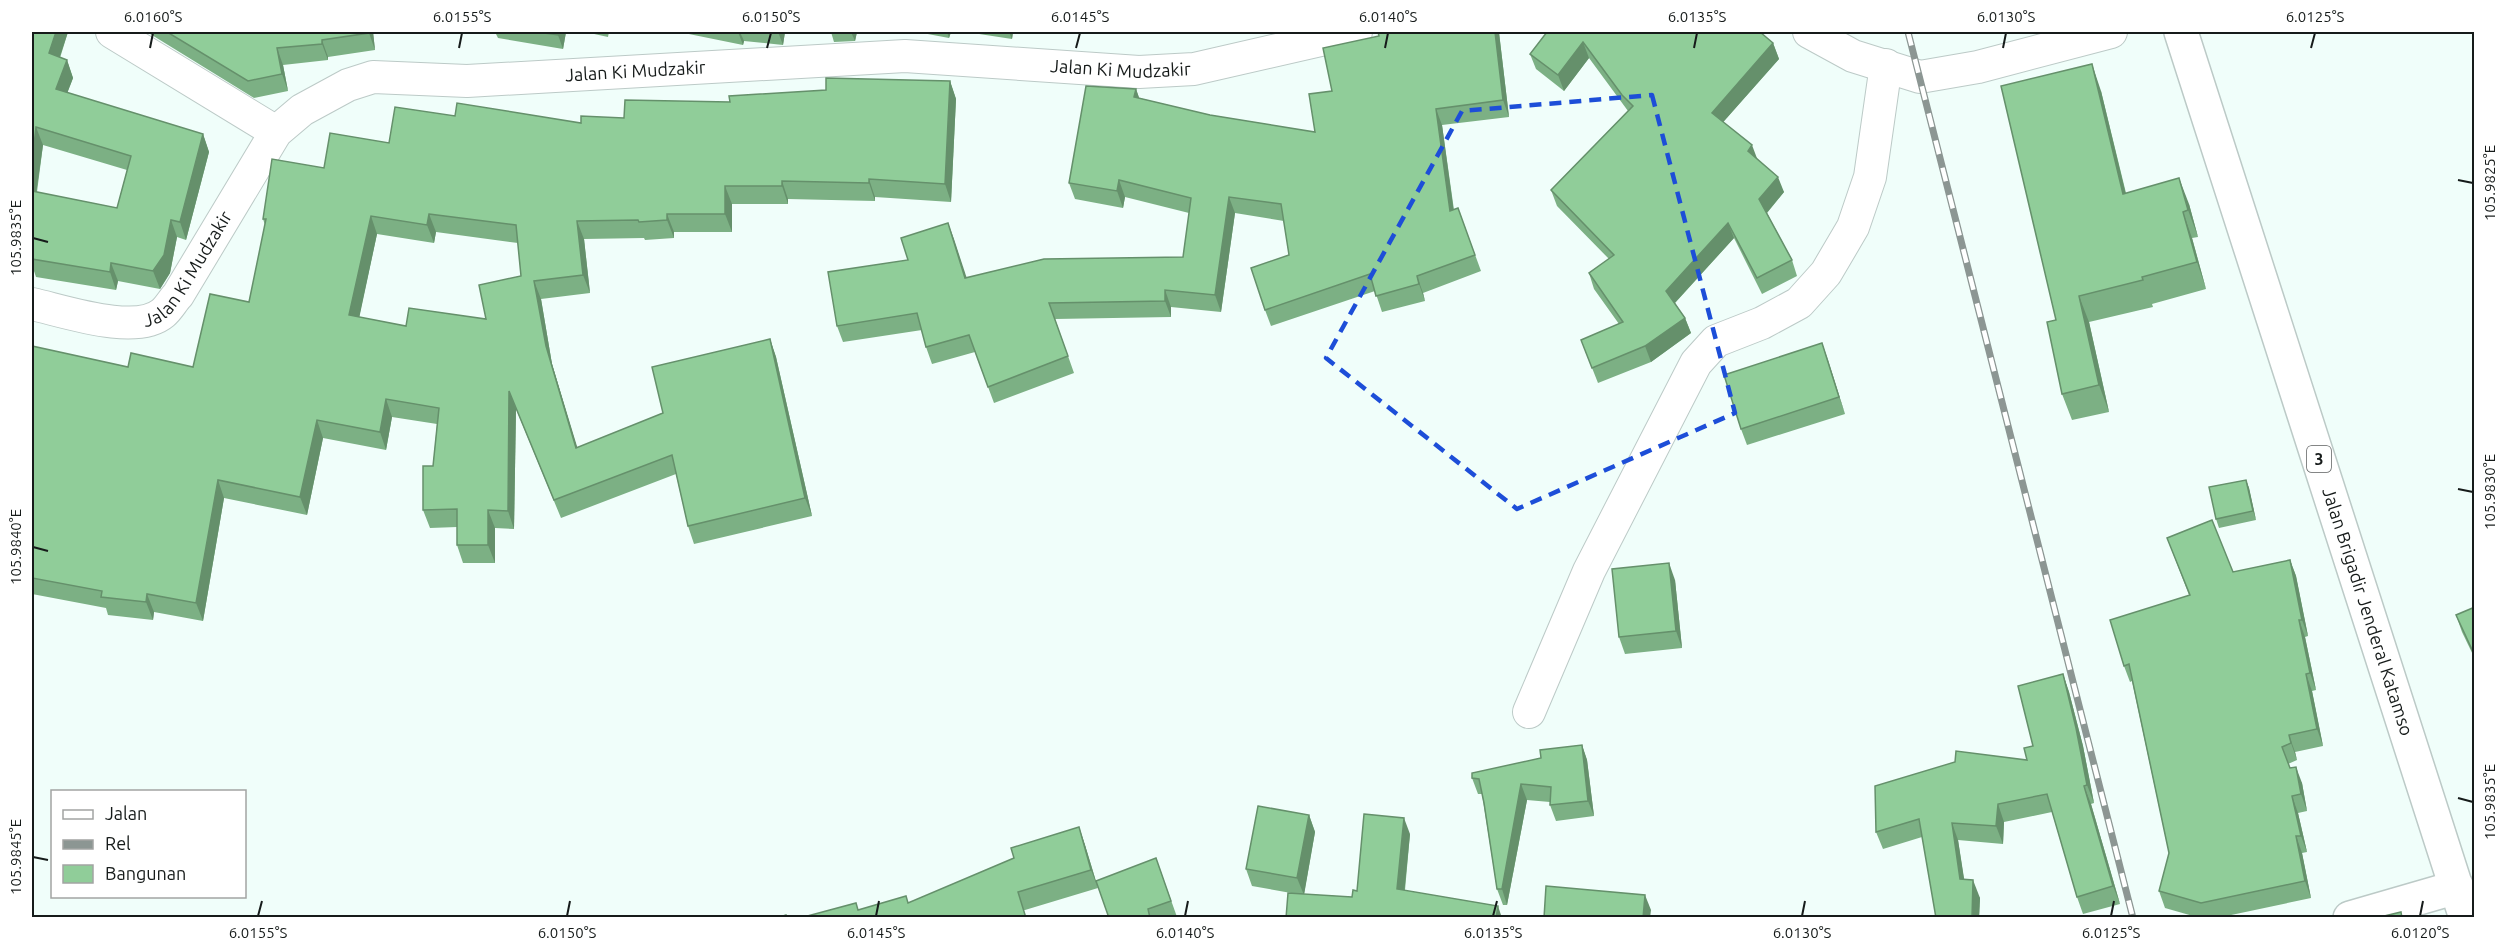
<svg xmlns="http://www.w3.org/2000/svg" width="2506" height="949" font-family="Ubuntu,sans-serif">
<style>
.lines{fill:none;stroke-linecap:round;stroke-linejoin:round}
.street-casing{stroke:#bccac7;stroke-width:34}
.secondary-casing{stroke:#bccac7;stroke-width:36}
.highway-casing{stroke:#bccac7;stroke-width:36}
.street{stroke:#fff;stroke-width:32}
.secondary{stroke:#fff;stroke-width:33}
.highway{stroke:#fff;stroke-width:33}
.rail-casing{stroke:#8c9693;stroke-width:7}
.rail{stroke:#fff;stroke-width:4.5;stroke-dasharray:14;stroke-linecap:butt}
.wall{fill:#7cb084;fill-rule:evenodd}
.shaded-wall{fill:#65906b}
.building{fill:#90cd99;stroke:#65906b;stroke-width:1.5;fill-rule:evenodd}
.marked{fill:none;stroke:#1d4ed8;stroke-width:4.5;stroke-dasharray:12 8;stroke-linejoin:round}
.ticks{fill:none;stroke:#161b1a;stroke-width:2}
.labels{text-anchor:middle;stroke-width:6;stroke-linejoin:round;paint-order:stroke}
.shield{fill:#fff;stroke:#5c5f5f;stroke-width:1.5}
.shield-label{font-size:16px;font-weight:bold;fill:#161b1a}
.street-label{font-size:18px;fill:#161b1a;stroke:#fff}
.neatline{fill:none;stroke:#161b1a;stroke-width:2}
.ticks-label{font-size:15px;text-anchor:middle;fill:#161b1a}
</style>
<rect width="100%" height="100%" fill="#f0fefa"/>
<g class="lines">
<defs>
<g id="street">
<polyline points="112,32 276,132"/>
<polyline points="1809,32 1853,56 1920,77 1978,67 2111,32"/>
<path id="s1" d="M32 304C64 311 136 336 163 313 169 308 173 300 178 295L276 132 302 110 348 85 373 77 467 81 905 56 1139 72 1194 69 1356 32"/>
<polyline points="1529,712 1589,571 1696,363 1716,341 1762,323 1799,303 1826,273 1853,227 1870,177 1886,65"/>
</g>
<polyline id="secondary" points="2350,918 2457,887"/>
<g id="highway">
<path id="s2" d="M2181 32 2466 918"/>
</g>
</defs>
<!-- street casing -->
<use href="#street" class="street-casing"/>
<!-- secondary casing -->
<use href="#secondary" class="secondary-casing"/>
<!-- highway casing -->
<use href="#highway" class="highway-casing"/>
<!-- street -->
<use href="#street" class="street"/>
<!-- secondary -->
<use href="#secondary" class="secondary"/>
<!-- highway -->
<use href="#highway" class="highway"/>
<defs>
<polyline id="rail" points="1908,32 2133,918"/>
</defs>
<!-- rail casing -->
<use href="#rail" class="rail-casing"/>
<!-- rail -->
<use href="#rail" class="rail"/>
</g>
<!-- wall -->
<g class="wall">
<path d="M32 32H68L60 58 67 60 73 78 67 93 203 134 209 152 186 240 177 237 170 273 160 289 118 281 116 290 36 277 32 265ZM43 145 127 170 117 208 37 192Z"/>
<polygon points="147,32 373,32 375,50 328,57 328,60 283,65 288,91 254,98"/>
<polygon points="495,32 566,32 563,49 498,38"/>
<polygon points="585,32 609,32 608,37"/>
<polygon points="679,32 785,32 783,45 744,41 743,45"/>
<polygon points="831,32 857,32 855,41 834,42"/>
<polygon points="917,32 951,32 949,38"/>
<polygon points="966,32 1013,32 1012,39"/>
<polygon points="1381,32 1499,32 1509,117 1442,125 1454,210 1458,208 1481,271 1423,293 1425,301 1382,312 1375,291 1271,326 1265,310 1289,255 1284,221 1235,213 1221,312 1171,307 1171,317 1055,319 1074,373 994,403 975,352 932,364 926,347 922,330 843,342 837,326 948,223 966,278 1183,257 1189,213 1125,197 1123,208 1075,199 1069,183 1136,89 1139,98 1210,115 1315,132 1332,91 1379,36"/>
<polygon points="1547,32 1773,43 1779,59 1723,122 1757,159 1784,192 1767,213 1792,260 1797,276 1762,294 1734,238 1675,303 1685,318 1691,333 1651,362 1598,383 1581,340 1619,324 1594,289 1589,273 1609,259 1557,206 1551,190 1628,111 1589,58 1564,91 1536,69 1530,54"/>
<path d="M950 81 956 99 951 202 875 197V201L788 199V204H732V232H674V238L645 240 644 238 584 239 590 293 541 299 552 364 577 448 663 413 770 339 776 357 812 516 694 544 688 526 676 474 561 518 516 409 514 529 495 528V563H463L457 545V527L430 528 423 510 433 466 437 424 392 417 386 450 323 438 307 515 224 498 203 621 154 612 153 620 108 615 106 608 32 594V346L128 367H193L249 302 265 225 263 219 324 168 389 143 455 116 581 123 624 118 730 102ZM436 232 518 243 521 276 486 319 406 326 359 317 377 234 434 243Z"/>
<polygon points="2101,91 2126,193 2189,204 2198,237 2192,238 2206,289 2152,304 2153,307 2089,322 2109,412 2072,420 2062,394 2056,320"/>
<polygon points="1822,343 1845,414 1747,445 1741,429"/>
<polygon points="2246,480 2249,488 2256,520 2219,528 2216,519"/>
<polygon points="2167,538 2233,572 2290,560 2296,576 2308,636 2305,637 2316,690 2312,691 2323,746 2295,752 2297,760 2288,764 2290,768 2302,783 2307,811 2298,813 2307,852 2302,853 2311,898 2217,918 2200,918 2165,908 2159,891 2169,853 2132,681 2130,682 2124,666 2189,595"/>
<polygon points="1675,580 1682,648 1625,654 1619,637"/>
<polygon points="2475,607 2475,659 2462,632 2456,615"/>
<polygon points="2063,674 2069,692 2083,746 2094,803 2091,804 2120,904 2083,914 2077,897 2052,812 2004,822 2003,844 1958,840 1964,880 1980,898 1979,918 1922,837 1883,849 1876,832 2027,760 2033,746"/>
<polygon points="1582,745 1587,760 1594,816 1556,821 1550,805 1550,802 1527,800 1507,905 1503,905 1497,889 1482,794 1478,794 1472,778 1541,758"/>
<polygon points="1309,815 1315,832 1304,894 1352,897 1410,834 1405,890 1502,918 1291,893 1252,886 1246,869"/>
<polygon points="1079,827 1085,845 1098,888 1025,910 859,910 909,903 1014,858"/>
<polygon points="1156,858 1177,917 1109,918"/>
</g>
<!-- shaded-wall -->
<g class="shaded-wall">
<polygon points="56,32 68,32 55,71 49,53"/>
<polygon points="369,32 373,32 375,50 369,33"/>
<polygon points="558,32 566,32 563,49 558,35"/>
<polygon points="738,32 740,32 744,41 743,45"/>
<polygon points="778,32 785,32 783,45"/>
<polygon points="851,32 857,32 855,41"/>
<polygon points="947,32 951,32 949,38"/>
<polygon points="1009,32 1013,32 1012,39"/>
<polygon points="1495,32 1499,32 1499,33 1509,117 1503,100"/>
<polygon points="322,40 328,57 328,60 322,44"/>
<polygon points="1583,42 1589,58 1564,91 1558,75"/>
<polygon points="1773,43 1779,59 1718,128 1712,113"/>
<polygon points="277,48 283,65 288,91 282,74"/>
<polygon points="67,60 73,78 62,107 56,89"/>
<polygon points="2092,64 2101,91 2132,220 2123,194"/>
<polygon points="950,81 956,99 951,202 945,184"/>
<polygon points="1136,89 1142,106 1134,97"/>
<polygon points="1436,109 1442,125 1456,228 1450,211"/>
<polygon points="36,127 43,145 34,208 32,200 32,163"/>
<polygon points="203,134 209,152 186,240 180,222"/>
<polygon points="1752,145 1758,161 1748,151"/>
<polygon points="1778,177 1784,192 1765,215 1759,199"/>
<polygon points="2179,178 2189,204 2198,237 2188,210"/>
<polygon points="869,179 875,197 875,201 869,183"/>
<polygon points="1119,180 1125,197 1123,208 1117,191"/>
<polygon points="782,181 788,199 788,204 782,186"/>
<polygon points="725,186 732,204 732,232 725,214"/>
<polygon points="1229,197 1235,213 1221,312 1215,295"/>
<polygon points="2183,212 2192,238 2206,289 2197,262"/>
<polygon points="429,214 436,232 434,243 427,225"/>
<polygon points="667,214 674,232 674,238 667,220"/>
<polygon points="371,216 377,234 356,333 349,315"/>
<polygon points="171,220 177,237 170,273 160,289 153,271"/>
<polygon points="577,221 584,239 590,293 583,275"/>
<polygon points="948,223 954,239 972,294 965,278"/>
<polygon points="1728,223 1734,238 1672,306 1666,291"/>
<polygon points="111,263 118,281 116,290 110,272"/>
<polygon points="1417,276 1423,293 1425,301 1419,284"/>
<polygon points="534,281 541,299 552,364 583,466 576,448 546,346"/>
<polygon points="1165,290 1171,307 1171,317 1165,301"/>
<polygon points="2079,296 2089,322 2109,412 2099,385"/>
<polygon points="1685,318 1691,333 1651,362 1645,346"/>
<polygon points="770,339 776,357 812,516 805,498"/>
<polygon points="1822,343 1828,360 1845,414 1839,397"/>
<polygon points="509,391 516,409 514,529 508,511"/>
<polygon points="386,399 392,417 386,450 380,432"/>
<polygon points="317,420 323,438 307,515 300,497"/>
<polygon points="218,480 224,498 203,621 196,603"/>
<polygon points="2246,480 2249,488 2256,520 2253,511"/>
<polygon points="488,510 495,528 495,563 488,545"/>
<polygon points="2290,560 2296,576 2308,636 2302,620"/>
<polygon points="1669,563 1675,580 1682,648 1676,631"/>
<polygon points="147,594 154,612 153,620 146,602"/>
<polygon points="2299,620 2305,637 2316,690 2310,673"/>
<polygon points="2063,674 2069,692 2083,746 2094,803 2087,785"/>
<polygon points="2306,674 2312,691 2323,746 2317,729"/>
<polygon points="2289,735 2295,752 2297,760 2291,743"/>
<polygon points="1582,745 1587,760 1594,816 1588,801"/>
<polygon points="2296,767 2302,783 2307,811 2301,794"/>
<polygon points="1521,784 1527,800 1507,905 1502,889"/>
<polygon points="2084,786 2091,804 2120,904 2113,886"/>
<polygon points="2292,796 2298,813 2307,852 2301,836"/>
<polygon points="1998,804 2004,822 2003,844 1996,826"/>
<polygon points="1309,815 1315,832 1304,895 1297,878"/>
<polygon points="1404,818 1410,834 1403,905 1397,889"/>
<polygon points="1952,823 1958,840 1967,897 1960,879"/>
<polygon points="1079,827 1085,845 1098,888 1091,870"/>
<polygon points="2296,836 2302,853 2311,898 2305,881"/>
<polygon points="1973,880 1980,898 1979,918 1972,918"/>
<polygon points="1645,895 1651,910 1650,918 1643,918"/>
<polygon points="1498,906 1502,918 1496,918"/>
</g>
<!-- building -->
<g class="building">
<polygon points="32,32 56,32 49,53 67,60 56,89 203,134 180,222 171,220 164,255 153,271 111,263 110,272 32,259 32,191 117,208 131,156 36,127 32,163"/>
<polygon points="167,32 369,32 369,33 322,40 322,44 277,48 282,74 248,81"/>
<polygon points="537,32 558,32 558,35"/>
<polygon points="1378,32 1495,32 1503,100 1436,109 1450,211 1458,208 1475,255 1417,276 1419,284 1376,296 1370,274 1265,310 1251,268 1289,255 1281,204 1229,197 1215,295 1165,290 1165,301 1049,303 1068,356 988,387 969,335 926,347 917,313 837,326 828,272 908,260 901,238 948,223 965,278 1044,259 1183,257 1191,198 1119,180 1117,191 1069,183 1086,86 1136,89 1134,97 1210,115 1315,132 1309,94 1332,91 1323,48 1379,36"/>
<polygon points="1547,32 1760,32 1773,43 1712,113 1752,145 1748,151 1778,177 1759,199 1792,260 1757,278 1728,223 1666,291 1685,318 1645,346 1592,368 1581,340 1623,322 1589,273 1614,255 1551,190 1633,106 1622,95 1583,42 1558,75 1530,54"/>
<polygon points="2092,64 2123,194 2179,178 2188,210 2183,212 2197,262 2142,277 2143,280 2079,296 2099,385 2062,394 2047,322 2056,320 2001,86"/>
<path d="M826 78 950 81 945 184 869 179V183L782 181V186H725V214H667V220L639 222 638 220 577 221 583 275 534 281 546 346 576 448 663 413 652 367 770 339 805 498 688 526 672 455 554 500 509 391 508 511 488 510V545H457V509L423 510V466H433L439 408 386 399 380 432 317 420 300 497 218 480 196 603 147 594 146 602 101 597 102 591 32 578V346L128 367 131 353 193 367 210 294 249 302 266 219H263L272 159 324 168 330 133 389 143 395 107 455 116 457 103 581 123V116L624 118 625 100 730 102 729 96 826 90ZM429 214 516 225 521 276 479 285 486 319 409 308 406 326 349 315 371 216 427 225Z"/>
<polygon points="1822,343 1839,397 1741,429 1724,375"/>
<polygon points="2246,480 2253,511 2216,519 2209,487"/>
<polygon points="2212,520 2233,572 2290,560 2302,620 2299,620 2310,673 2306,674 2317,729 2289,735 2291,743 2282,747 2290,768 2296,767 2301,794 2292,796 2301,836 2296,836 2305,881 2201,903 2159,891 2169,853 2129,664 2124,666 2110,620 2190,595 2167,538"/>
<polygon points="1669,563 1676,631 1619,637 1612,569"/>
<polygon points="2475,607 2475,656 2456,615"/>
<polygon points="2063,674 2076,728 2087,785 2084,786 2113,886 2077,897 2047,794 1998,804 1996,826 1952,823 1960,879 1973,880 1972,918 1936,918 1919,819 1876,832 1875,786 1955,762 1956,751 2027,760 2024,748 2033,746 2018,686"/>
<polygon points="1582,745 1588,801 1550,805 1551,787 1521,784 1502,889 1497,889 1484,803 1479,779 1472,778 1472,773 1541,758 1540,750"/>
<polygon points="1258,806 1309,815 1297,878 1246,869"/>
<polygon points="1364,814 1404,818 1397,889 1498,906 1496,918 1286,918 1288,893 1352,897 1353,890 1357,891"/>
<polygon points="1079,827 1091,870 1018,892 1026,918 800,918 856,903 858,910 906,896 908,903 1014,858 1011,848"/>
<polygon points="1156,858 1171,901 1148,909 1150,918 1109,918 1096,881"/>
<polygon points="1546,886 1645,895 1643,918 1544,918"/>
<polygon points="2401,912 2402,918 2376,918"/>
<polygon points="786,915 787,918 777,918"/>
</g>
<!-- marked area -->
<path class="marked" d="M1652 95 1735 413 1517 509 1326 358 1462 111Z"/>
<!-- ticks -->
<path class="ticks" d="M150 48 153 33M459 48 462 33M767 48 771 33M1076 48 1080 33M1385 48 1388 33M1694 48 1697 33M2003 48 2006 33M2311 48 2315 33M2458 180 2473 183M33 238 48 242M2458 489 2473 492M33 547 48 551M2458 798 2473 802M33 857 48 860M258 916 262 901M567 916 570 901M876 916 879 901M1185 916 1188 901M1493 916 1497 901M1802 916 1805 901M2111 916 2114 901M2420 916 2423 901"/>
<g class="labels">
<!-- shield labels -->
<rect class="shield" x="2307" y="446" width="24" height="26" rx="4.5"/>
<g class="shield-label">
<text x="2319" y="465">3</text>
</g>
<!-- street labels -->
<g class="street-label">
<text dy="6" stroke="none"><textPath href="#s1" startOffset="1210">Jalan Ki Mudzakir</textPath></text>
<text dy="6" stroke="none"><textPath href="#s1" startOffset="724">Jalan Ki Mudzakir</textPath></text>
<text dy="6" stroke="none"><textPath href="#s1" startOffset="184">Jalan Ki Mudzakir</textPath></text>
<text dy="6" stroke="none"><textPath href="#s2" startOffset="609">Jalan Brigadir Jenderal Katamso</textPath></text>
</g>
</g>
<!-- border -->
<rect width="2506" height="949" fill="none" stroke="#ffffff" stroke-width="66"/>
<!-- legend -->
<rect x="51" y="790" width="195" height="108" fill="#ffffff" stroke="#a2a4a3" stroke-width="1.5"/>
<rect x="63" y="810" width="30" height="9" fill="#ffffff" stroke="#a2a4a3" stroke-width="1.5"/>
<text x="105" y="820" font-size="18" fill="#161b1a">Jalan</text>
<rect x="63" y="840" width="30" height="9" fill="#8c9693" stroke="#a2a4a3" stroke-width="1.5"/>
<text x="105" y="850" font-size="18" fill="#161b1a">Rel</text>
<rect x="63" y="865" width="30" height="18" fill="#90cd99" stroke="#a2a4a3" stroke-width="1.5"/>
<text x="105" y="880" font-size="18" fill="#161b1a">Bangunan</text>
<rect x="33" y="33" width="2440" height="883" class="neatline"/>
<g class="ticks-label">
<text x="153" y="22">6.0160°S</text>
<text x="462" y="22">6.0155°S</text>
<text x="771" y="22">6.0150°S</text>
<text x="1080" y="22">6.0145°S</text>
<text x="1388" y="22">6.0140°S</text>
<text x="1697" y="22">6.0135°S</text>
<text x="2006" y="22">6.0130°S</text>
<text x="2315" y="22">6.0125°S</text>
<text transform="translate(2490 183) rotate(-90)" y="5">105.9825°E</text>
<text transform="translate(16 238) rotate(-90)" y="5">105.9835°E</text>
<text transform="translate(2490 492) rotate(-90)" y="5">105.9830°E</text>
<text transform="translate(16 547) rotate(-90)" y="5">105.9840°E</text>
<text transform="translate(2490 802) rotate(-90)" y="5">105.9835°E</text>
<text transform="translate(16 857) rotate(-90)" y="5">105.9845°E</text>
<text x="258" y="938">6.0155°S</text>
<text x="567" y="938">6.0150°S</text>
<text x="876" y="938">6.0145°S</text>
<text x="1185" y="938">6.0140°S</text>
<text x="1493" y="938">6.0135°S</text>
<text x="1802" y="938">6.0130°S</text>
<text x="2111" y="938">6.0125°S</text>
<text x="2420" y="938">6.0120°S</text>
</g>
</svg>
